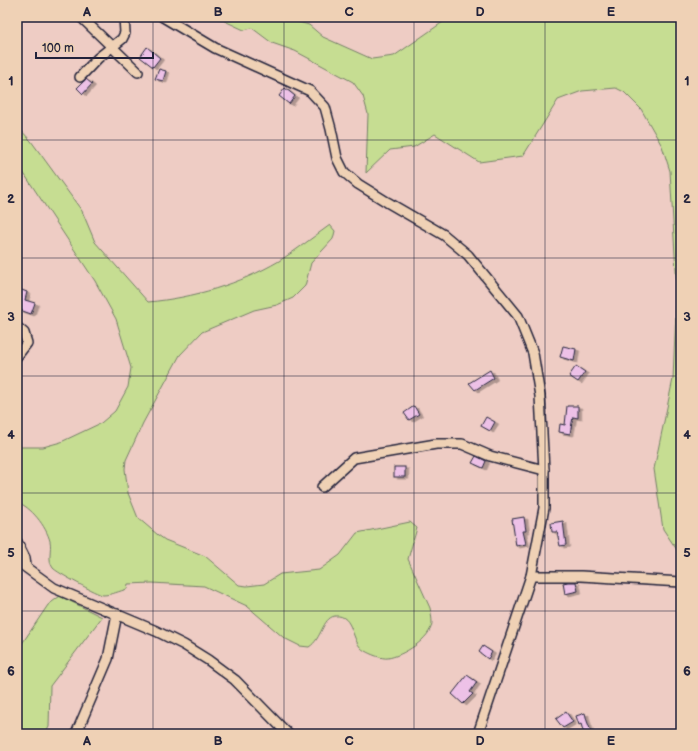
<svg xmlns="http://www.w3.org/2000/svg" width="698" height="751" font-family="'Balsamiq Sans',sans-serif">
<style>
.green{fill:#c6dd92;stroke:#748066}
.building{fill:#edc1e7;stroke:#22223b;filter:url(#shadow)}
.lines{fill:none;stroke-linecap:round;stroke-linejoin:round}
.minor-casing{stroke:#22223b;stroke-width:12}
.minor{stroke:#efd1b5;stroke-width:9}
.grid{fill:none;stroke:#22223b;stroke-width:1;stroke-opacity:0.55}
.neatline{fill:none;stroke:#22223b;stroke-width:1.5}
.grid-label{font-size:13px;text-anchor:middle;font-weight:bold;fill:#22223b}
</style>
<defs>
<filter id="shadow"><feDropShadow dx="3.5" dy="2" stdDeviation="0" flood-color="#0004"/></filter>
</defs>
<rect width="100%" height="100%" fill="#eeccc4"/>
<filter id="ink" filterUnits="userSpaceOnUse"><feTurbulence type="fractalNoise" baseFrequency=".025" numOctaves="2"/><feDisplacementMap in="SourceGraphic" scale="8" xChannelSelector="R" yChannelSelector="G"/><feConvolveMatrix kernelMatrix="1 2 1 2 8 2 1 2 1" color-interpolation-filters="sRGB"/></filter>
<g filter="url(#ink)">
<!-- green -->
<g class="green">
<polygon points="216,17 281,17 309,25 323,37 372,59 394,56 450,17 681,17 681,556 663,529 654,469 673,379 677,288 670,171 662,146 641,109 624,92 616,88 582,91 558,100 523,156 479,162 435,134 414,147 390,150 366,173 368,114 363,96 353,82 295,51 272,43 252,28 244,30"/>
<path d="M17 126 31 141 82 211 95 242 148 302C193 298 240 284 279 261 297 250 313 237 330 225L335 231 333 239 311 263 305 286 293 298 277 305 254 310 202 332 180 355 143 423 126 460 125 469 128 493 138 518 158 535 165 540 205 556 239 585 247 586 264 584 280 574 319 570 340 555 357 533 410 522 417 528 408 559 430 608C431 613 432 618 432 623 431 639 402 656 388 658 382 659 370 654 365 651 350 643 355 614 335 616 322 618 322 639 309 647L300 646 284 638 247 606 204 586 152 583 128 584 127 589C120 591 111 595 103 595 98 595 56 572 53 568 47 560 52 549 50 541 46 526 31 507 17 502V447H43L61 442 101 423 115 411 128 387 131 368 116 319 95 281 17 163Z"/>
<polygon points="60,596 102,617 50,686 49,727 45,734 17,734 17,651 48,605"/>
</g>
<!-- building -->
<g class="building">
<polygon points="147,47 160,58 153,67 140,57"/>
<polygon points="159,69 166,71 163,81 155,79"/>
<polygon points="86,79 92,84 83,94 77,88"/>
<polygon points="285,88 295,96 289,104 279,96"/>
<polygon points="19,289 27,292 25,300 35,303 31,314 17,309"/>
<polygon points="563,346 576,349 574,361 560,357"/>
<polygon points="576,366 585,372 578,382 569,376"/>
<polygon points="490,370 494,378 475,390 469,383"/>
<polygon points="414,406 419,414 409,420 404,413"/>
<polygon points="567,406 578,406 578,418 573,417 570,434 559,432 560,424 565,425"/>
<polygon points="486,417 495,422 490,431 481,426"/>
<polygon points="476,456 486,461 483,468 472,463"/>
<rect x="394" y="467" width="11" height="10"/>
<polygon points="524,517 526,531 523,531 526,544 516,546 512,519"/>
<polygon points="563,521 566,545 560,546 557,532 552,532 551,523"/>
<polygon points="568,582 576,582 578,591 565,594 563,583"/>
<polygon points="483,646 492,652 488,659 479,652"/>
<polygon points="467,675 477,682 470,692 473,694 463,704 452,694"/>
<polygon points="566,712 573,722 563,728 556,719"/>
<polygon points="585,713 587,721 592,734 584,734 581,724 579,725 576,716"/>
</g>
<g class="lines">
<defs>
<g id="minor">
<polyline points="81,17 138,72"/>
<polyline points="163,17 215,48 310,91 325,107 331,129 337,158 344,172 358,184 387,202 444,235 468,255 518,316 533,353 540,396 544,470 544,508 531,576 478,734"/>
<polyline points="80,77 98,58 122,39 125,33 124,17"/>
<polyline points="17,327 24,333 27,343 17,356"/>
<polyline points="322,487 354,458 436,444 462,444 490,456 544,470"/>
<polyline points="17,542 25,558 26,566"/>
<polyline points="17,561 54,588 156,631 184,645 208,660 235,680 288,734"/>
<polyline points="531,576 581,576 681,582"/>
<polyline points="76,734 108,659 117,614"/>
</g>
</defs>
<!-- minor casing -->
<use href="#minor" class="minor-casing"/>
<!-- minor -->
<use href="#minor" class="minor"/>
</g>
</g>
<!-- grid -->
<path class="grid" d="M153 17V734M284 17V734M414 17V734M545 17V734M17 140H681M17 258H681M17 376H681M17 493H681M17 611H681"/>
<!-- margin -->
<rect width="698" height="751" fill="none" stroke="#efd1b5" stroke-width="44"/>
<!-- scale -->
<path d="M36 52v6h117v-6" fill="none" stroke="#22223b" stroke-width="2"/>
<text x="42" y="52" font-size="12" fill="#22223b" stroke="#efd1b5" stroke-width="3" paint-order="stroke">100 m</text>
<rect x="22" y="22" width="654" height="707" class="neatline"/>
<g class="grid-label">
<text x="87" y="16">A</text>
<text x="218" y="16">B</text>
<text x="349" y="16">C</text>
<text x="480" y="16">D</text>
<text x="611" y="16">E</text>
<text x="11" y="85">1</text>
<text x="687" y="85">1</text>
<text x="11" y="203">2</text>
<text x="687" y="203">2</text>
<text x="11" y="321">3</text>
<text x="687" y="321">3</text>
<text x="11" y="439">4</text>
<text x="687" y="439">4</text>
<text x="11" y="557">5</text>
<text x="687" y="557">5</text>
<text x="11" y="675">6</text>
<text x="687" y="675">6</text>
<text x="87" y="745">A</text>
<text x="218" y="745">B</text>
<text x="349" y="745">C</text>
<text x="480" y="745">D</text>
<text x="611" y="745">E</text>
</g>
</svg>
